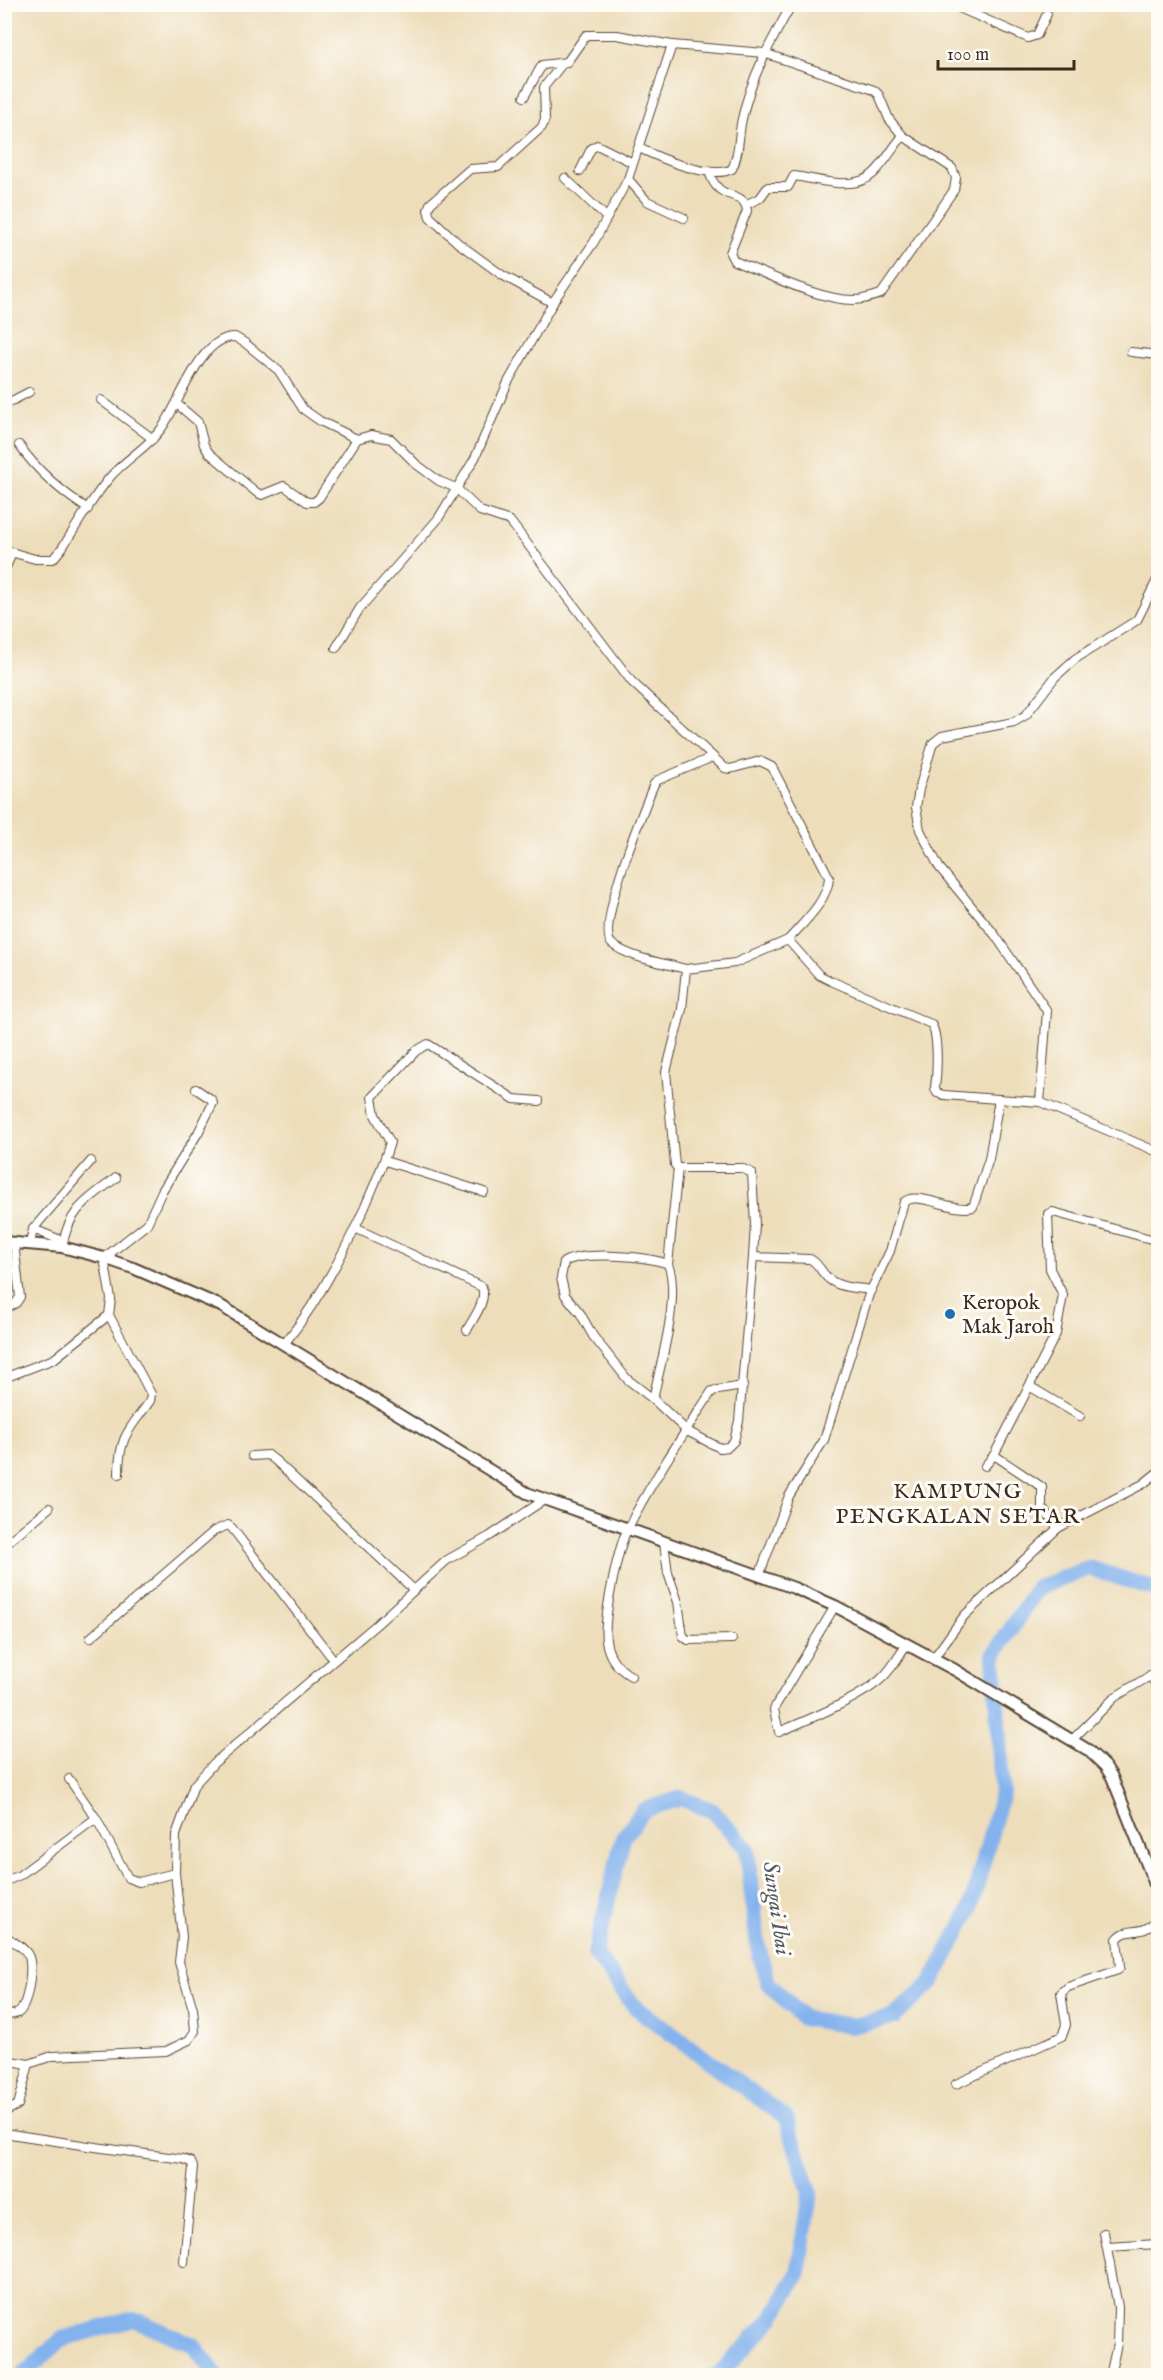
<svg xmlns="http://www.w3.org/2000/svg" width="1163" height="2380" font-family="'IM FELL English',serif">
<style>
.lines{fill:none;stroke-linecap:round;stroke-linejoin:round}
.river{stroke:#83b2ed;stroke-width:16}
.minor-casing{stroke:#564535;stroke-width:10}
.secondary-casing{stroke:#564535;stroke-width:14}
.minor{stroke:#fff;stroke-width:8}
.secondary{stroke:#fff;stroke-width:10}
.poi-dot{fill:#1f6fb2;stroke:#fdfcf7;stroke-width:2}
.labels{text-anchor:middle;stroke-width:6;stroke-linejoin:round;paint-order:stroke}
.poi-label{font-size:21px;fill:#3b2a1e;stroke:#fdfcf7;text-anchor:start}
.neighbourhood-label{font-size:22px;letter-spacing:1.5px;fill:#3b2a1e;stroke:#fdfcf7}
.water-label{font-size:22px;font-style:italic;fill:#545a66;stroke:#fdfcf7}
</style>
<rect width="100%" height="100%" fill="#fdfcf7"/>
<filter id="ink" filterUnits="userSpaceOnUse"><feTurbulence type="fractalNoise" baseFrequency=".0167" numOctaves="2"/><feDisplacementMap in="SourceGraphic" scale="12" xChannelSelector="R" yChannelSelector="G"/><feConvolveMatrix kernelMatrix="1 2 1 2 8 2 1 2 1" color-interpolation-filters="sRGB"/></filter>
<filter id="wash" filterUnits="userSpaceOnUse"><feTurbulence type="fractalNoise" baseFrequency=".008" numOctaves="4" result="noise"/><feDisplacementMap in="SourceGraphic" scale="24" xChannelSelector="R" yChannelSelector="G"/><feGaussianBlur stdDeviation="1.35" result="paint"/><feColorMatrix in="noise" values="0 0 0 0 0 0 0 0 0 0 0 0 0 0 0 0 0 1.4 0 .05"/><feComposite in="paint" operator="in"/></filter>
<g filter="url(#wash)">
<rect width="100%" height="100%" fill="#edddba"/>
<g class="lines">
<!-- river -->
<g class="river">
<polyline points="22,2376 62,2339 134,2319 193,2345 217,2376"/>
<polyline points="714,2376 719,2374 771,2320 798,2274 810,2192 786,2118 635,2007 595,1953 623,1838 644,1810 681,1798 713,1811 747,1849 758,1947 768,1983 803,2018 851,2026 894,2017 932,1982 970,1910 1002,1793 994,1655 1037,1588 1089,1568 1158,1590"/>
</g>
</g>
</g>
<g filter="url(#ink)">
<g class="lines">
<defs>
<g id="minor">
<polyline points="950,4 1028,38 1037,35 1047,14"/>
<polyline points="524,97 542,65 567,62 586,35 617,35 672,45"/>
<path d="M639 148C660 158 710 180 732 169 740 153 738 136 742 119 751 77 771 41 792 4"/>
<polyline points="580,171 591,149 597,145 633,163"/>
<polyline points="565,178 607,218"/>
<polyline points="628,179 647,201 684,218"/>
<path d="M747 204 760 198 768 187H788L794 176C818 179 853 192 873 174 885 163 892 148 903 136"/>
<polyline points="553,303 502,275 458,243 430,217 428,210 430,204 470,169 498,167 542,127 545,119 544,87 563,63"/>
<polyline points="1131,352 1158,355"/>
<polyline points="101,400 153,439"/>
<polyline points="177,404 198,422 204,445 209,453 256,492 262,495 284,486 307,502 314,502 319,498 357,439"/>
<polyline points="4,405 29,392"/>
<path d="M19 445C38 472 60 491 88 509"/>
<path d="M4 550 35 559H53L62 548C78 524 92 498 111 476 126 459 147 448 161 429 180 405 199 336 235 337L245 343 279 371 303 409 320 421 357 439 371 435 391 439 416 464 439 481 456 488 480 511 510 521 632 682 725 768 730 769 760 761 772 767 829 877C828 901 803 923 788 940"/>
<polyline points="4,572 12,553"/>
<path d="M336 648 360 608 438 519 475 458 508 382 555 299 594 242 628 179 672 45 764 53 874 90 879 95 889 119 903 136 952 168 956 178 954 190 881 294C872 297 863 300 854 300 819 300 767 274 734 261L730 253 747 211C744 187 718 205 709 171"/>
<path d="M686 969C664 963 629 958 612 944 594 930 645 806 654 784L658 780 713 757"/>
<polyline points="1040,1102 1047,1011 995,935 939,867 920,830 916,807 919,789 933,743 942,736 1014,722 1026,715 1055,677 1075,659 1137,620 1158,578"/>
<polyline points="385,1161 484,1192"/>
<path d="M355 1228 482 1287C487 1301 474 1317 467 1330"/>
<polyline points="33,1229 63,1241"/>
<polyline points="30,1244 33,1229 91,1161"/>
<path d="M62 1247C69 1209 87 1200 116 1178"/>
<path d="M753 1257 810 1259C819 1263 821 1273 829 1279 839 1288 859 1288 871 1290"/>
<polyline points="668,1264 678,1168"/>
<polyline points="4,1309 16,1303 20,1297 14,1243"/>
<path d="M109 1315 151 1394 150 1401C129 1430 119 1436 119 1474"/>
<path d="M285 1343C318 1302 343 1255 365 1207 374 1185 384 1164 390 1142L375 1115 372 1097 416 1051 428 1044 514 1099 539 1101"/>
<polyline points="4,1378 54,1359 109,1315 111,1299 104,1258 147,1224 162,1191 198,1133 213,1103 211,1099 196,1089"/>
<polyline points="1029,1386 1080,1416"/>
<path d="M653 1399C660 1365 681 1297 668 1264 646 1256 585 1251 564 1262L561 1278 565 1295 580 1313 593 1336 627 1379 653 1399 687 1431 720 1448 728 1447 734 1441 739 1421 753 1257 755 1224 752 1173 741 1168H678L675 1165 666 1072 682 1009 686 969 735 963 788 940 819 975 831 981 931 1024C939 1035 937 1074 935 1088L937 1093 944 1095 1040 1102 1158 1152"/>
<polyline points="994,1455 1042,1487 1042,1508 1058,1528"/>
<polyline points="252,1456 268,1455 276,1461 413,1589"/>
<polyline points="985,1466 994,1455 1056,1334 1063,1295 1050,1269 1048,1214 1053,1212 1158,1241"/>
<polyline points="664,1543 668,1573 678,1602 683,1636 688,1640 732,1639"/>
<polyline points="4,1545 49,1508"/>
<path d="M759 1576 789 1496 824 1440 869 1294 890 1251 904 1202C918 1190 953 1213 973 1207L989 1159 999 1099"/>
<path d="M835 1606 776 1705 774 1710 779 1732C805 1721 863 1697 882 1678 892 1669 899 1655 907 1644"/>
<polyline points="90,1638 214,1531 228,1525 232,1528 333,1659"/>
<polyline points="933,1659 964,1616 1058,1528 1143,1484 1158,1472"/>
<polyline points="1150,1675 1158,1688"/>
<path d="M631 1676C617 1668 608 1657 606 1640 603 1619 618 1547 628 1528 651 1482 684 1434 712 1391L743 1386"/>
<polyline points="1072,1740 1115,1697 1158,1671"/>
<polyline points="69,1779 96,1818 128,1878 139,1882 175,1873"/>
<polyline points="4,1882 20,1875 96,1818"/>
<path d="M4 1934C12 1943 22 1944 28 1955 34 1965 28 2007 18 2013 14 2015 9 2015 4 2014"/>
<polyline points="4,2060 29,2064"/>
<path d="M956 2084 1062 2036 1066 2025 1061 1993 1068 1987 1118 1970 1120 1967 1117 1939C1125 1929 1134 1933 1145 1929 1149 1927 1154 1924 1158 1921"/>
<polyline points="4,2112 18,2105 29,2064 52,2056 166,2051 189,2040 195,2031 193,2009 179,1962 182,1937 175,1873 176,1835 194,1785 214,1763 377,1624 447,1560 490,1536 544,1500"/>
<polyline points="4,2133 88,2146 183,2159 191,2162 193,2167 184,2262"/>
<polyline points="1104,2233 1118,2307 1117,2344 1110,2376"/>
<polyline points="1107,2247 1158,2244"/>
</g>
<polyline id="secondary" points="4,1242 62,1247 104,1258 133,1268 221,1306 527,1493 794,1588 835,1606 955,1670 1088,1750 1105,1766 1112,1777 1158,1892"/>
</defs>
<!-- minor casing -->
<use href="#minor" class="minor-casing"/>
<!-- secondary casing -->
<use href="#secondary" class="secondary-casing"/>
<!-- minor -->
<use href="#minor" class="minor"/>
<!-- secondary -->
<use href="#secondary" class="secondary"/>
</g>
</g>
<!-- markers -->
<circle class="poi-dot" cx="950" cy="1314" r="6"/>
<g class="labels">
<!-- poi labels -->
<g class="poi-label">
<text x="962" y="1309">Keropok<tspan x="962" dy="24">Mak Jaroh</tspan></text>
</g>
<!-- neighbourhood labels -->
<g class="neighbourhood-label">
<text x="958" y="1498">KAMPUNG<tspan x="958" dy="25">PENGKALAN SETAR</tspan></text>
</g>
<!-- water labels -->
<g class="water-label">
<text transform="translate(778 1908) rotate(82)" y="8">Sungai Ibai</text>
</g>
</g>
<!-- margin -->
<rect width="1163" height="2380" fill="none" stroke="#fdfcf7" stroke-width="24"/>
<!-- scale -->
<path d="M938 60v9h136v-9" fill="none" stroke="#3b2a1e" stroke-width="3"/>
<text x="947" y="60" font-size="18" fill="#3b2a1e" stroke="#fdfcf7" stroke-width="4.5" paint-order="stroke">100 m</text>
</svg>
